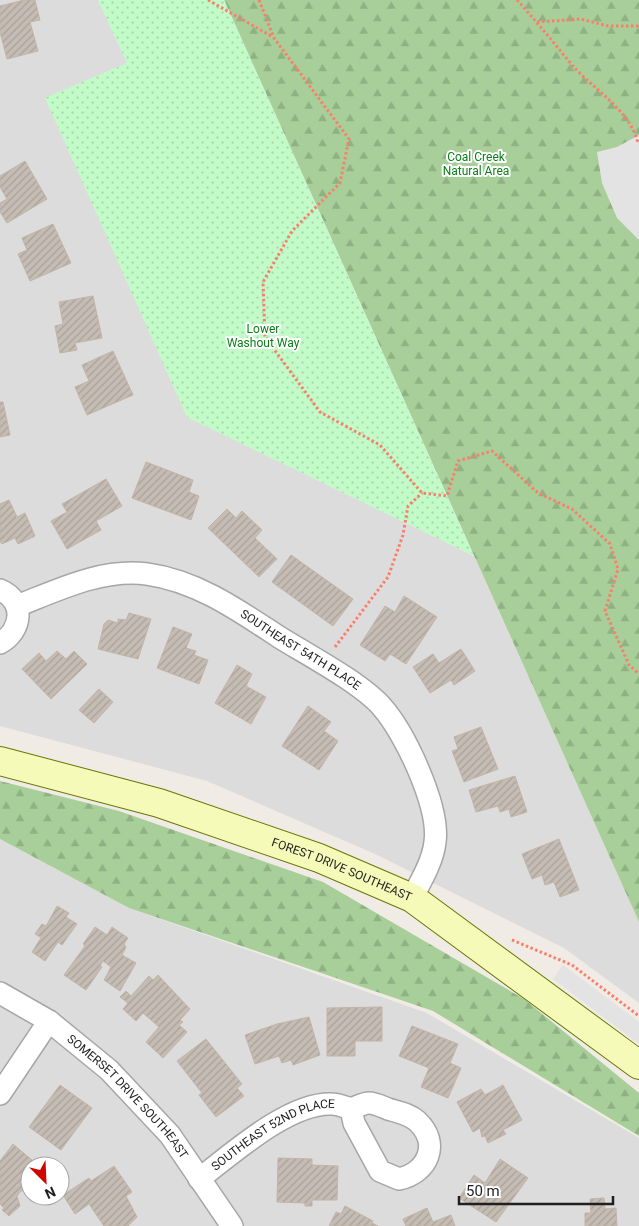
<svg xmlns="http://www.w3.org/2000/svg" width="639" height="1226" font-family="Roboto,sans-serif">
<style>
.residential{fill:#dddcdc;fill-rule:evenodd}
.forest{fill:url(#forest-firs)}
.park{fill:url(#park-dots)}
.parking{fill:#e3e3e3}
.building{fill:url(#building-hatch);stroke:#c2b4a7}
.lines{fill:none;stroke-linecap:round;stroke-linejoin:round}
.street-casing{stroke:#a6a6a6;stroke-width:24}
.secondary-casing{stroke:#687804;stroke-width:30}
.path{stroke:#fb7e6b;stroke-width:3;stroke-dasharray:2.5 2.5;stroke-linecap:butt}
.street{stroke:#fff;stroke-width:21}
.secondary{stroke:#f5fab9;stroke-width:28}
.labels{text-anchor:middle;stroke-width:4;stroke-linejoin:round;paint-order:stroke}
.park-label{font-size:12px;fill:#0b7f18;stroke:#fff}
.street-label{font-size:12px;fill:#1f1f1f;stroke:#fff}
</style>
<defs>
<pattern id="forest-firs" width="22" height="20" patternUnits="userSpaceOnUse" patternTransform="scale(1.25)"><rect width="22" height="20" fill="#a8cf99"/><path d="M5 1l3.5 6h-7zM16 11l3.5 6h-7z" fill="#90b183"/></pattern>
<pattern id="park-dots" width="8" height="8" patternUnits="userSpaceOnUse" patternTransform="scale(1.25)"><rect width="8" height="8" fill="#c2fac8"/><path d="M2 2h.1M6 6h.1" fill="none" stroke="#a6d6ab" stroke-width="1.8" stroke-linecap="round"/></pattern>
<pattern id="building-hatch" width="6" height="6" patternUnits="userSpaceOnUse" patternTransform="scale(1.25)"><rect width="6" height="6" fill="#c5bcb4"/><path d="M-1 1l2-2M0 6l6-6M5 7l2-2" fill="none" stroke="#a9a19a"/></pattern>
</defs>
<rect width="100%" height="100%" fill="#f0ece5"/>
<!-- residential -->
<g class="residential">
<polygon points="0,0 98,0 127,63 46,98 187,417 474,556 639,922 639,1003 564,948 375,854 207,781 0,726"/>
<path d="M0 839 129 908 427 1013 639 1138V1226H0ZM30 1166H60V1196H30Z"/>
</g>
<!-- forest -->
<g class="forest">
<polygon points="224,0 639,0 639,922"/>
<polygon points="0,781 119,811 323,882 524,999 639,1093 639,1136 433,1011 129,908 0,839"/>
</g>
<!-- park -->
<polygon class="park" points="98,0 224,0 474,556 187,417 45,98 127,63"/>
<!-- parking -->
<g class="parking">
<polygon points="639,135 639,240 617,218 602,183 597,152 617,147"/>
<polygon points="563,965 639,1022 639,1044 553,979"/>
</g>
<!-- building -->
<g class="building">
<polygon points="24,0 35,0 40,20 30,22 38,51 7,59 0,32 0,6"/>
<polygon points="25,161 47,199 7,223 0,212 0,203 7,199 0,187 0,176"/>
<polygon points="53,224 71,263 30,281 18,254 27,250 22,238"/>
<polygon points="93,296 102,338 75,343 77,350 60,353 55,326 63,324 59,302"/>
<polygon points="113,351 133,395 87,415 75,387 89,381 82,365"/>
<polygon points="0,402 3,402 10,435 0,437"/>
<polygon points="146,462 193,480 189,492 199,496 191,520 132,498"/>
<polygon points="106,479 122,506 96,521 101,530 67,549 51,521 67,512 62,504"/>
<polygon points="9,500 17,517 25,513 35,536 18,544 15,538 2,544 0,541 0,504"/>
<polygon points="227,509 236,518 242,511 262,530 255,538 277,559 259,577 208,528"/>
<polygon points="291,555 353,599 333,626 272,582"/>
<polygon points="404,596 437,617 406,664 390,654 385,661 360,645 385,606 395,612"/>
<polygon points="129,613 151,619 138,659 98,649 104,624 108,620 118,623 118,619 126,620"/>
<polygon points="173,627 192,634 186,648 196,651 194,655 208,660 199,684 157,668"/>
<polygon points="461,649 475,671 454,685 451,680 430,693 413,667 433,654 439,663"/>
<polygon points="57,651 66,659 74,651 87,664 51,699 22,669 39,653 46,661"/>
<polygon points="237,665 252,674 246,686 266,697 251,724 215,703"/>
<polygon points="99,689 113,702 94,723 79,710"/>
<polygon points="308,706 331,722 324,731 338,741 319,770 282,746"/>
<polygon points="481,727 498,769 464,782 452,751 458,749 454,737"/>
<polygon points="515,776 527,812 511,817 509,809 500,812 498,806 476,812 469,790"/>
<polygon points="559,839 579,890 560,897 554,882 545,885 542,875 532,879 522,854"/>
<polygon points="57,906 69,913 66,917 77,924 62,945 58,942 45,961 32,952 44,933 40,937 35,934 42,924 46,926"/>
<polygon points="95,927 107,935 112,927 128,938 124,944 126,947 122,955 136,963 120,991 104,980 111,967 103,961 100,966 102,967 86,990 64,975 85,946 83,944"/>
<polygon points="158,975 190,1009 180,1020 183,1022 179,1025 187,1032 163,1058 146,1042 159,1027 143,1013 136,1021 123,1009 128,1003 120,997 126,991 131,996 149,976 153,980"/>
<polygon points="382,1007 382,1041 355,1041 355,1056 327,1056 327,1008"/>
<polygon points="309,1017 320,1055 293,1065 291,1060 282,1063 279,1056 255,1064 245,1035 277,1024"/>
<polygon points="412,1026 458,1044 450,1063 461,1068 448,1098 421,1087 429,1068 399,1056"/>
<polygon points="206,1039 242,1084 237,1088 244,1096 216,1117 199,1095 202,1093 177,1061"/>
<polygon points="60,1085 92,1108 61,1150 29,1127"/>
<polygon points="503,1085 522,1120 503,1130 506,1134 488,1143 485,1136 482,1137 480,1128 473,1132 457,1102 481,1089 485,1095"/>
<polygon points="13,1144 39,1166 30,1166 30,1189 21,1191 17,1196 20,1206 9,1216 2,1210 4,1208 0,1204 0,1161"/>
<polygon points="278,1158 312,1159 312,1165 338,1166 337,1200 312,1200 312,1206 305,1206 305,1203 277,1202"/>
<polygon points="500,1159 528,1178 496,1222 459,1198 474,1175 485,1183"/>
<polygon points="114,1166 132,1192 126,1196 137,1217 128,1226 104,1226 89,1204 75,1214 63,1195 89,1178 91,1181"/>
<polygon points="604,1198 605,1209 616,1208 617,1226 585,1226 585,1213 591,1213 590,1199"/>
<polygon points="345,1206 373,1221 372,1223 378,1226 329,1226 336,1212 341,1214"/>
<polygon points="427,1208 433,1222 451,1215 455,1226 406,1226 403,1219"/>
</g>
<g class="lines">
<defs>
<g id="street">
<path d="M0 590C26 601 22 631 0 643"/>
<path id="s1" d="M17 606C58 590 102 568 147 574 197 581 238 610 279 637 308 655 361 683 382 707 405 733 440 807 435 842 433 861 421 881 412 898"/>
<path id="s2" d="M0 993 49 1021 109 1070 170 1135 232 1226"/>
<polyline points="0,1094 49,1021"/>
<path id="s3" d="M199 1179C232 1154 289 1102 332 1104 338 1104 345 1107 351 1109L354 1123 380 1171 399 1179C428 1173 441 1143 417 1121 409 1114 398 1112 388 1109 383 1107 375 1103 369 1103 364 1103 356 1107 351 1109"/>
</g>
<g id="secondary">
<path id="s4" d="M0 761 159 803 319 858 412 898 639 1065"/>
</g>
</defs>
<!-- street casing -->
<use href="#street" class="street-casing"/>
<!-- secondary casing -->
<use href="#secondary" class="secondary-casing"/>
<!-- path -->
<g class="path">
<polyline points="208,0 273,37"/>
<polyline points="259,0 274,38 349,139 340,183 292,231 263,282 265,337 320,412 380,445 422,493 447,496 458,461 492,451 538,493 572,509 610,544 618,569 605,611 629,665 639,674"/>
<path d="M517 0C536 21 554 43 572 65 593 89 630 110 638 143"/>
<polyline points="537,22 581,19 608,26 639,26"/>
<polyline points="335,647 388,577 403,535 408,506 422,493"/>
<polyline points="512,940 572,965 639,1016"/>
</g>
<!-- street -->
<use href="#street" class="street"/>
<!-- secondary -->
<use href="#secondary" class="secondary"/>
</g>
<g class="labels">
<!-- park labels -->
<g class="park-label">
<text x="476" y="161">Coal Creek<tspan x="476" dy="14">Natural Area</tspan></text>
<text x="263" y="333">Lower<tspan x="263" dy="14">Washout Way</tspan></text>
</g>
<!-- street labels -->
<g class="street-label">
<text dy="4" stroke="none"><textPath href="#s1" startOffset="308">SOUTHEAST 54TH PLACE</textPath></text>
<text dy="4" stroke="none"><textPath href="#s4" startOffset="359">FOREST DRIVE SOUTHEAST</textPath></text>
<text dy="4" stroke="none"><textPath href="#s2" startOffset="166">SOMERSET DRIVE SOUTHEAST</textPath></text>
<text dy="4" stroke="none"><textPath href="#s3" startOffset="88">SOUTHEAST 52ND PLACE</textPath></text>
</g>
</g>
<!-- north arrow -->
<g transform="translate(45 1181) rotate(156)"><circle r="24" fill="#ffffff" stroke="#a5a5a5"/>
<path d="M0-4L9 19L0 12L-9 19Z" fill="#ce0600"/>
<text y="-8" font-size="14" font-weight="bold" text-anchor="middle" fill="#1f1f1f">N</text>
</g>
<!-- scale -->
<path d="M459 1196v8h154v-8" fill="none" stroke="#1f1f1f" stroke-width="2.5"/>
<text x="466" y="1196" font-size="15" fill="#1f1f1f" stroke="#ffffff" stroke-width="4" paint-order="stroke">50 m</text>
</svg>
